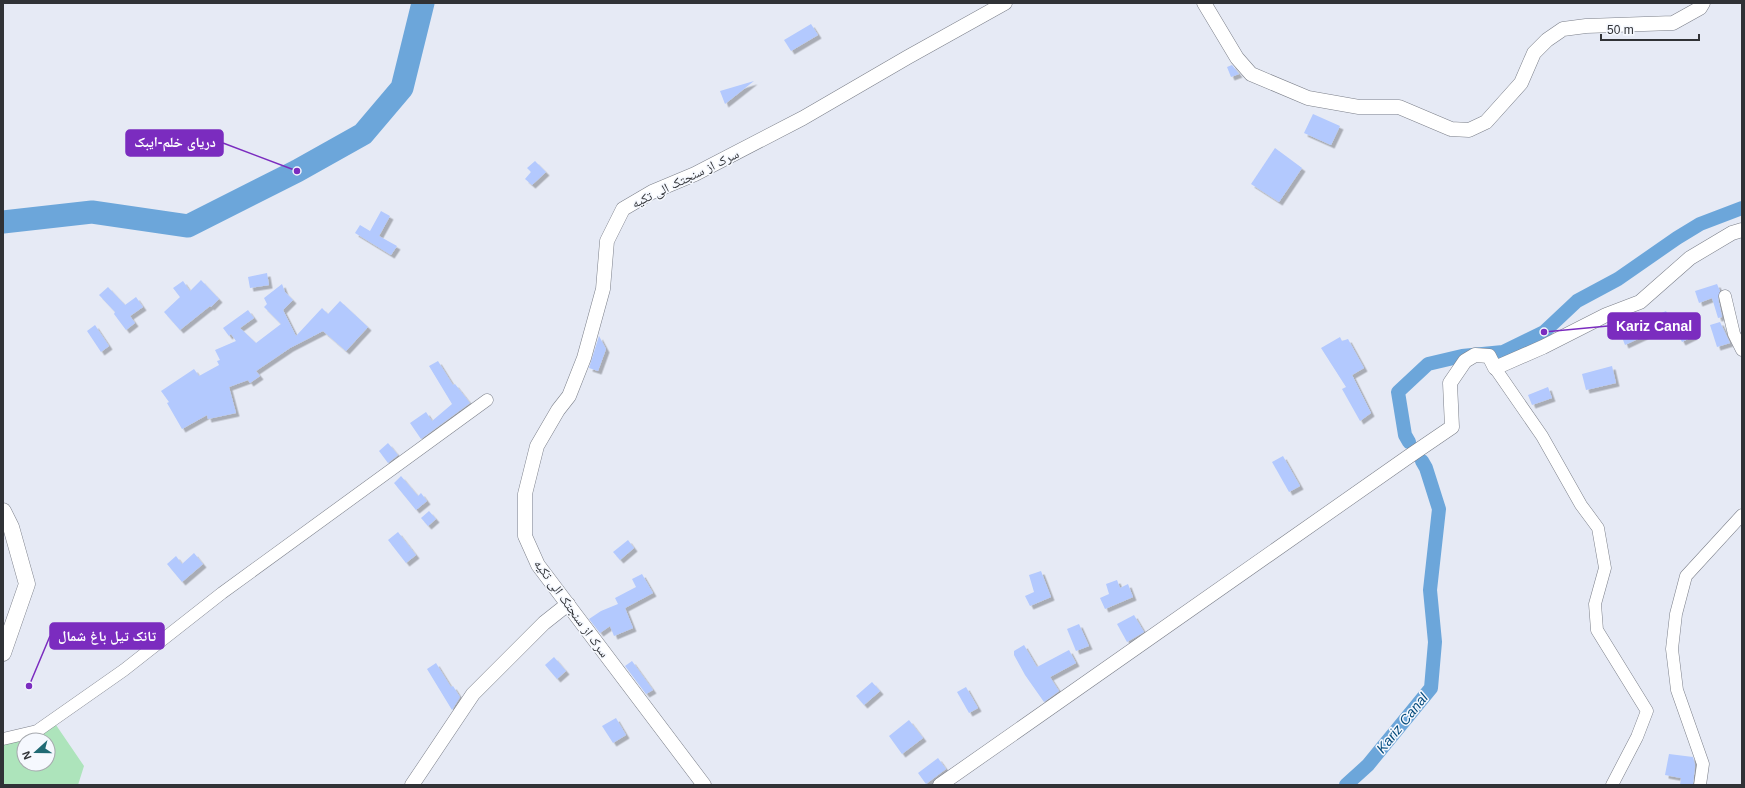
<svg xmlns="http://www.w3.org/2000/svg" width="1745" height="788" font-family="Helvetica,'Noto Naskh Arabic',sans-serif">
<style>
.green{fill:#ade4bb;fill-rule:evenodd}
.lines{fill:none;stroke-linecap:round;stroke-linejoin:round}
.canal{stroke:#6ca6da;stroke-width:14}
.river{stroke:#6ca6da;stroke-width:23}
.building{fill:#b3c9fe;filter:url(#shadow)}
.minor-casing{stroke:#7b7f89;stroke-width:13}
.tertiary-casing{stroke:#7b7f89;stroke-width:15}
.secondary-casing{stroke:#7b7f89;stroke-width:17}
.minor{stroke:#fff;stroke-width:12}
.tertiary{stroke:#fff;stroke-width:14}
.secondary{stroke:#fff;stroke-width:16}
.labels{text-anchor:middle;stroke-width:3;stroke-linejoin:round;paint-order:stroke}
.street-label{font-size:13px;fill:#303236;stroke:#f5f8fe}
.water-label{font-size:14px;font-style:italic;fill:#064c7d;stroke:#f5f8fe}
.leader{fill:none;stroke:#7b2cbf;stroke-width:1.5}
.callout-dot{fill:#7b2cbf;stroke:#f5f8fe;stroke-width:1.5}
.callout{fill:#7b2cbf;stroke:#7b2cbf;stroke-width:1.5}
.callout-label{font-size:14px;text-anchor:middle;font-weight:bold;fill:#fff}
</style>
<defs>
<filter id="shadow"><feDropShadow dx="3.5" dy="3.5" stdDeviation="0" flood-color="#0004"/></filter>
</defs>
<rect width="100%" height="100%" fill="#e6eaf5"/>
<!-- green -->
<path class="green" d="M56 725 84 766 78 785H3V737ZM24 740H48V764H24Z"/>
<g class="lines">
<!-- canal -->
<g class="canal">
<polyline points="1409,442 1405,435 1398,392 1428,364 1462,356 1503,352 1544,332 1577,301 1618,279 1677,238 1700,224 1742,208"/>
<polyline points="1346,785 1368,765 1431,688 1435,642 1430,590 1439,509 1426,468 1422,461"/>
</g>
<!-- river -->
<polyline class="river" points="3,222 92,212 188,226 297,171 363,134 402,88 423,3"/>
</g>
<!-- building -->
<g class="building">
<polygon points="811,24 818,35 791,51 784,40"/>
<polygon points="1232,65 1239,74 1231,77 1227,67"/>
<polygon points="754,81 725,104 720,91"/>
<polygon points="1313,114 1340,126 1331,145 1304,133"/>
<polygon points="1275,148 1302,168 1279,202 1251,184"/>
<polygon points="535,161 546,172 532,185 525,179 531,172 527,168"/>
<polygon points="381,211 390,216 379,236 397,246 391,255 355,233 360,225 370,231"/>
<polygon points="267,273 269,285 250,288 248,277"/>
<polygon points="201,280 219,299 211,307 210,306 180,330 164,312 180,297 173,288 183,281 190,291"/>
<polygon points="282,284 285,292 293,300 283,310 296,336 322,308 328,314 340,301 368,327 346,351 323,331 290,348 256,371 260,376 250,383 248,380 229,387 236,413 208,419 207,415 182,429 167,403 169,402 161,391 194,369 199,376 219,365 217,361 220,360 215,350 236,341 231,334 229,336 223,328 248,310 254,318 240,328 256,343 281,324 264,307 267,304 264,298"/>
<polygon points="1717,284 1720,291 1718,298 1722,317 1718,318 1712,298 1699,303 1695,291"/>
<polygon points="108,287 125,305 136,297 143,307 130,316 135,323 126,330 114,314 115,312 99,295"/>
<polygon points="1666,311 1671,320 1683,314 1694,336 1682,342 1672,323 1625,345 1620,332"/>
<polygon points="1720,322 1730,343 1717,347 1710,325"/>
<polygon points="95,325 109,346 101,352 87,331"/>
<polygon points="599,336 606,349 598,371 589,368"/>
<polygon points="1340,337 1342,341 1348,339 1364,368 1352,375 1371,413 1360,421 1342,389 1346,387 1321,348"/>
<polygon points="438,361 453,385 455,384 470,403 421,439 410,423 426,412 432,421 452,404 429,366"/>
<polygon points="1612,366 1616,383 1586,390 1582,374"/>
<polygon points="1548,387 1552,398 1532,405 1528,395"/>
<polygon points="388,443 398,455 388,463 379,451"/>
<polygon points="1283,456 1300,486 1289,492 1272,462"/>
<polygon points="401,476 418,496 421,493 427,501 416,510 394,483"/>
<polygon points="429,511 436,519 428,526 421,518"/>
<polygon points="398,532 416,555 406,563 388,540"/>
<polygon points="628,540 634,548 620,560 613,552"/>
<polygon points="194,553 203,564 182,582 167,564 176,556 182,564"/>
<polygon points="1041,571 1051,597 1030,606 1025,596 1034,592 1029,575"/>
<polygon points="642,574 653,593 625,608 633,628 614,636 610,626 600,633 589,619 601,611 618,604 615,598 636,587 632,579"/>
<polygon points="1117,580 1120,588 1128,584 1133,597 1105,609 1100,598 1109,594 1106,584"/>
<polygon points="1134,615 1144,632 1127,642 1117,624"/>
<polygon points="1079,624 1089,646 1076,651 1067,629"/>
<polygon points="1024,645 1037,667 1069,650 1076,663 1050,677 1059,691 1044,702 1025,675 1014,655 1014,651"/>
<polygon points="554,657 566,671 557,679 545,665"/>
<polygon points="632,661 653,690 646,694 625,666"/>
<polygon points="436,663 451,687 453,686 460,697 452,710 427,669"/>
<polygon points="872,682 880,691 864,705 856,696"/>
<polygon points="966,687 978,708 969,713 957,692"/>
<polygon points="616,718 626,735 613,743 602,726"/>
<polygon points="909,720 923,738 902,754 889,736"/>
<polygon points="1669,754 1693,757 1695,765 1693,785 1680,785 1681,778 1665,775"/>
<polygon points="938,758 946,769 926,784 918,773"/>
</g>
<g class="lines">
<defs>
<g id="minor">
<polyline points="1725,296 1734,334 1742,350"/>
<polyline points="1495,368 1542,436 1581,505 1598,528 1605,568 1595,604 1597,630 1647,711 1637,737 1612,785"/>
<polyline points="3,739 37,731 124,670 222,593 487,400"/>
<polyline points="1700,785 1703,764 1677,690 1672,649 1676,614 1686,576 1742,515"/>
</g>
<g id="tertiary">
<polyline points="1204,3 1237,58 1251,74 1308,98 1359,107 1399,107 1451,129 1469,130 1486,122 1521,83 1534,53 1547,40 1563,29 1586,26 1673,23 1700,8 1703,3"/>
<polyline points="412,785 473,694 544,623 568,604"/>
<polyline points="704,785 538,565 525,536 525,494 537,446 558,410 569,396 584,358 603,289 607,241 623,209 652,192 695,174 803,118 908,57 1005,3"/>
<polyline points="940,785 1408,457 1452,427 1450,383 1465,361 1475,355 1489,356 1495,368 1543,347 1606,315 1640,302 1690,258 1732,233 1742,230"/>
</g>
<polyline id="secondary" points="3,511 11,527 27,584 3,653"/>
</defs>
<!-- minor casing -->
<use href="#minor" class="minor-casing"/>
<!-- tertiary casing -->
<use href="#tertiary" class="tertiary-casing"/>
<!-- secondary casing -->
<use href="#secondary" class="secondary-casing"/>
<!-- minor -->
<use href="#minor" class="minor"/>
<!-- tertiary -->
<use href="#tertiary" class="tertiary"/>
<!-- secondary -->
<use href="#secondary" class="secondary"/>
</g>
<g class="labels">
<!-- street labels -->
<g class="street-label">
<text transform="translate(685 178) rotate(-26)" y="5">سرک از سنجتک الی تکیه</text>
<text transform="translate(572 608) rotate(54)" y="5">سرک از سنجتک الی تکیه</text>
</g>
<!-- water labels -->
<g class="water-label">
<text transform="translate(1402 723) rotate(-51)" y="5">Kariz Canal</text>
</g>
</g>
<!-- callouts -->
<path class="leader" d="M297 171L223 143M1544 332L1608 326M29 686L50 636"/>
<g class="callout-dot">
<circle cx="297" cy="171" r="4"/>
<circle cx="1544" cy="332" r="4"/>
<circle cx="29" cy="686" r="4"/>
</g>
<g class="callout">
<rect x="126" y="130" width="97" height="26" rx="4"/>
<rect x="1608" y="313" width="92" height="26" rx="4"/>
<rect x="50" y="623" width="114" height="26" rx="4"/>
</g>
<g class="callout-label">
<text x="175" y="147">دریای خلم-ایبک</text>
<text x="1654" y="331">Kariz Canal</text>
<text x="107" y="641">تانک تیل باغ شمال</text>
</g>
<!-- border -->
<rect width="1745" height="788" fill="none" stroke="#303236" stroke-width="8"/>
<!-- north arrow -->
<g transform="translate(36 752) rotate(249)"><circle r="19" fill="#f5f8fe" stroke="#a6a9ae"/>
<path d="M0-3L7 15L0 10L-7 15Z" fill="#206a74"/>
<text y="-6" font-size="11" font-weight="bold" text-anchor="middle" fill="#303236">N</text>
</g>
<!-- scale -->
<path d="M1601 34v6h98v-6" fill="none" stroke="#303236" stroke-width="2"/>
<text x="1607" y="34" font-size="12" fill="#303236" stroke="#f5f8fe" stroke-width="3" paint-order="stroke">50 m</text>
</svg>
